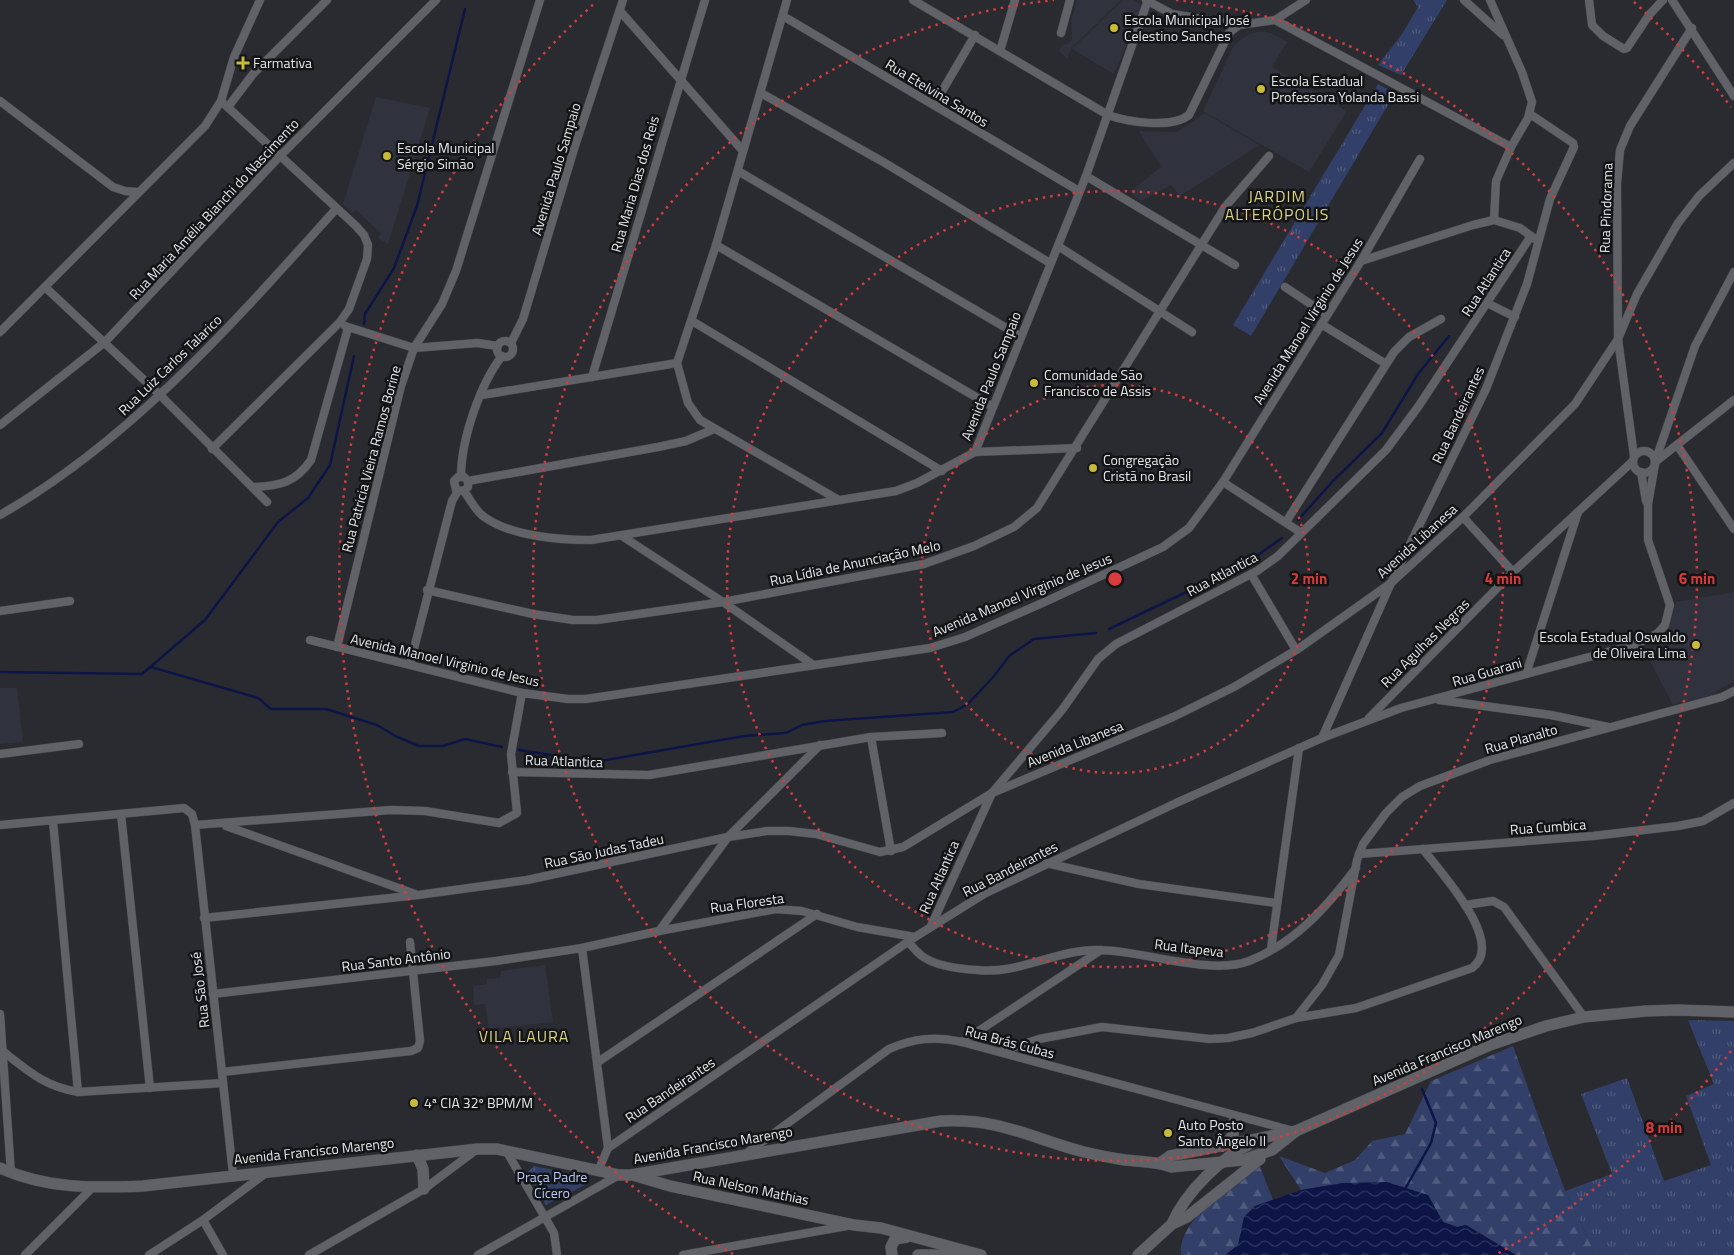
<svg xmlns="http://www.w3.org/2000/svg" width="1734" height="1255" font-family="'Titillium Web',sans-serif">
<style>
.built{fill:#30333d}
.grass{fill:url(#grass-tufts)}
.forest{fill:url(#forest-firs)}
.water{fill:url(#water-waves)}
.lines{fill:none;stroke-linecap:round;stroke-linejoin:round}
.stream{stroke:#0d1547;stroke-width:2.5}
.street-casing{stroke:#44464a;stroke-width:9}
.secondary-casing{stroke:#44464a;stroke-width:12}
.street{stroke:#606267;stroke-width:8}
.secondary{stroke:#606267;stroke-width:11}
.ring{fill:none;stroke:#d73b3b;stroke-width:2.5;stroke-dasharray:2.5 5}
.poi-dot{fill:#c9bb3a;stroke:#131416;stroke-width:2}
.labels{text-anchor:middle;stroke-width:5;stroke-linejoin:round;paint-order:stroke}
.poi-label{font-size:14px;fill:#e4e5e8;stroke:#131416;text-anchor:start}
.street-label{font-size:14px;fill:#e4e5e8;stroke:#131416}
.park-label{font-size:14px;fill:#b6c8fa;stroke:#131416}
.quarter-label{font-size:16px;letter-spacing:1px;fill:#d9d082;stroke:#131416}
.centre{fill:#d73b3b;stroke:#131416;stroke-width:2.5}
.ring-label{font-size:15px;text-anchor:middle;font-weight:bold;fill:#d73b3b;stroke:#131416;stroke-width:5;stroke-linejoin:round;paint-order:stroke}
</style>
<defs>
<pattern id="grass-tufts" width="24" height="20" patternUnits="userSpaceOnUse" patternTransform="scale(1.25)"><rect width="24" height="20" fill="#323f68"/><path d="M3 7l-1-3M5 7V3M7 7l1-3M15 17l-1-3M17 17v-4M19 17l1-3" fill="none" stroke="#505b7e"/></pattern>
<pattern id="forest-firs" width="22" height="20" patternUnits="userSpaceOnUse" patternTransform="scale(1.25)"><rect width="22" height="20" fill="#323f68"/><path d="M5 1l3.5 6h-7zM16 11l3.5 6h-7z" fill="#505b7e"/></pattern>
<pattern id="water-waves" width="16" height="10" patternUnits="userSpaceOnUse" patternTransform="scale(1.25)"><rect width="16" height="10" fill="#0d1547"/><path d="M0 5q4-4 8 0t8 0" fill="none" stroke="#303762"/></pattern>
</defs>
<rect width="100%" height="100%" fill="#2a2b30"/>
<!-- built -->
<g class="built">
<polygon points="1077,0 1121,0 1072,47 1067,58 1059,51 1062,45 1068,44 1072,39 1071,21"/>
<polygon points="1123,0 1134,0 1143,7 1114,74 1072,49"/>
<polygon points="1262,31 1271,33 1287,42 1272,67 1347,111 1309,172 1203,111 1234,45 1249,34"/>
<polygon points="376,97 430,108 388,244 378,238 381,233 356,210 353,213 343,204"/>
<polygon points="1205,113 1259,145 1180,196 1171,185 1141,201 1130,192 1161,167 1139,131 1177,132"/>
<polygon points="1734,592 1734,681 1711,695 1673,705 1647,655 1666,638 1676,602"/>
<polygon points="0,688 17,688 23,742 0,744"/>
<polygon points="545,965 553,1022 489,1029 485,1004 474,1005 473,986 487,984 486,979 500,978 501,971"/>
</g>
<!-- grass -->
<g class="grass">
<polygon points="1413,0 1447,0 1401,75 1378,65 1402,34 1418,7"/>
<polygon points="1378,84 1395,93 1251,336 1233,325"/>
<polygon points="1688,1020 1734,1021 1734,1255 1596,1255 1565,1191 1612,1174 1581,1094 1627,1078 1664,1181 1711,1165 1686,1096 1714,1084"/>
<polygon points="534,1166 584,1176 589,1183 546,1205 527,1173"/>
</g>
<!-- forest -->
<g class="forest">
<polygon points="1513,1046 1565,1191 1596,1255 1516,1255 1466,1225 1457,1227 1443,1222 1428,1195 1343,1183 1301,1190 1279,1156 1325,1173 1355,1160 1372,1141 1405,1134 1431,1081"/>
<path d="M1259 1164 1273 1200 1255 1206 1245 1217 1238 1245 1225 1255H1181C1177 1220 1234 1183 1259 1164Z"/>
</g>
<!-- water -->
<polygon class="water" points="1387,1182 1428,1195 1443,1222 1457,1227 1466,1225 1516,1255 1225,1255 1238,1245 1244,1217 1255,1206 1301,1190 1343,1183"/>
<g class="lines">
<!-- stream -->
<g class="stream">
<polyline points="364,324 365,314 394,268 417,206 465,9"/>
<polyline points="1298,520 1333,481 1382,433 1418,374 1449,336"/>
<polyline points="1109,629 1245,564 1282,538"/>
<polyline points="151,667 258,698 271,709 326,709 377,725 397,737 419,746 443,746 465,739 502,747"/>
<polyline points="0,672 142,674 205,620 278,522 308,498 330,465 354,356"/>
<polyline points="519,750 595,762 744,736 786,733 802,725 825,721 953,712 968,704 995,675 1009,656 1034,639 1096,633"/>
<polyline points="1405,1189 1431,1143 1436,1123 1422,1089"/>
</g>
<defs>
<g id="street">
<polyline points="787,0 716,245 677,363 688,403 700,420 837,499"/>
<path d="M913 0 1108 115C1128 122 1171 129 1189 115L1229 33 1239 25"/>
<polyline points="1146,0 1172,14 1239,25 1275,20 1306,0"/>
<polyline points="1464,0 1503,35"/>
<polyline points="1490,0 1522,72 1532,102 1528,118 1511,147 1496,181 1494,220"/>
<polyline points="1589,0 1592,25 1603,36 1624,49 1627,48 1649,15 1663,0"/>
<polyline points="1672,0 1734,96"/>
<polyline points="620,11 743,151"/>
<polyline points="783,16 1079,191"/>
<polyline points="1275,20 1511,147"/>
<polyline points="1061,33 1070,0"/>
<polyline points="1000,51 1015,0"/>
<polyline points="761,93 885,163 1050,263"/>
<polyline points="0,101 113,187 125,191 137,192"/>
<polyline points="934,105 975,35"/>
<polyline points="228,107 253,74 327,0"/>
<polyline points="738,171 1020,336"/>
<polyline points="1086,176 1235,265"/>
<polyline points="716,245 993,407"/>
<polyline points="1058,246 1192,332"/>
<polyline points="1361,261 1473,225 1494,220 1520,228 1535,239"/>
<polyline points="45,287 159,394 267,502"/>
<polyline points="1285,287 1327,315"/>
<polyline points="1487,303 1515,317"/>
<polyline points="692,321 942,471"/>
<polyline points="1321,324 1386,364"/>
<polyline points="345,326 414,348 477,343 498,346"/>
<polyline points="0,332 205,126 221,101 234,57 260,0"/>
<circle cx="505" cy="349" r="8"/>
<polyline points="511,343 523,319 574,149 623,0"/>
<polyline points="592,377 705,0"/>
<polyline points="482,395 677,363"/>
<polyline points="0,425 105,342 280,156 436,0"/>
<polyline points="1677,445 1734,529"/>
<polyline points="212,449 340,322 349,309 367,259 368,245 364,235 356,226 221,101"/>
<circle cx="1644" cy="462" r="11"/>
<polyline points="975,452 1077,448"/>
<polyline points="1634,456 1618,339 1617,184 1620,150 1630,126 1692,28"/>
<polyline points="1655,462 1695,346 1734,272"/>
<polyline points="1655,462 1734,400"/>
<polyline points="1641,472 1646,501"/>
<path d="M461 477C461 440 480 384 502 356"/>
<polyline points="468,481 658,447 686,441 714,429"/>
<polyline points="1223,482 1300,532"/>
<path d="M254 487C280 486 296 482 311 460L348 328"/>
<path d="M464 491 468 487V481L464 477H458L454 481 456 490 464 491C470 499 475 510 483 516 509 536 559 540 591 540L896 491 917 483 975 452 1086 176 1148 0"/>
<path d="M0 515C132 440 236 320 336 209"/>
<polyline points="1463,517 1513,572"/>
<polyline points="1286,522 1394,352 1409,337 1441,319"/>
<polyline points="622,536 723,602 812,664"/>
<polyline points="1251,574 1296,650"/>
<polyline points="427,590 533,614 573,620 597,620 723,602 924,564 974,546 1014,527 1037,508 1225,207 1269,156"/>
<polyline points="0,611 70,601"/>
<polyline points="310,640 522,693 568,699 586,699 930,648 965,637 1049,600 1163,547 1189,528 1223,482 1361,261 1420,159"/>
<polyline points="337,647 401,386 414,348 442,304 456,271 540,0"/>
<polyline points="410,664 452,501 458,491"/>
<polyline points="1526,674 1578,512"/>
<polyline points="1439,700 1551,715 1608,727"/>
<polyline points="1369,718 1513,572 1633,461"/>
<polyline points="871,737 891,851"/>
<polyline points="1322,738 1391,583 1486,389 1527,284 1550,199 1574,147 1573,143 1530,114"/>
<polyline points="0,754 79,744"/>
<polyline points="512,772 649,775 871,737 942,733"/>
<polyline points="121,814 150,1088"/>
<polyline points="53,821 78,1092"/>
<polyline points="0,825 184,808 192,814 195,825 233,1174"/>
<polyline points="195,825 391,810 425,811 499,823 517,813 511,754 522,693"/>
<polyline points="226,826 415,894"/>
<polyline points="1359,854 1593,836 1678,826 1703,821 1734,803"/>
<polyline points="1046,863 1139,884 1276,903"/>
<polyline points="1465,905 1493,901 1504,907 1584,1017"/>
<polyline points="204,918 418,895 527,880 728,837 767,831 789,831 816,834 880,852 903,847 992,793 1173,717 1234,687 1298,649 1391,583 1463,517 1575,404 1618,339 1637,294 1678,223 1699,196 1734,163"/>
<polyline points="931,926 992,793 1062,710 1098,659 1116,644 1257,571 1278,556 1386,450 1418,407 1531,236"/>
<polyline points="659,931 728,837 820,745"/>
<path d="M909 943C914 948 919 955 925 958 939 967 961 969 977 970 1018 975 1057 949 1099 950 1141 950 1210 976 1249 961 1295 943 1327 907 1356 868"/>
<polyline points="582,948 608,1148 598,1171"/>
<polyline points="1271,949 1299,748"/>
<polyline points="213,994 496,961 582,948 659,931 776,909 802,911 857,927 915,937"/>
<polyline points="0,1014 11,1173"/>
<polyline points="1296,1018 1322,985 1339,955 1357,860 1363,844 1386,813 1402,797 1420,786 1490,760 1722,697 1734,691"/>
<polyline points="962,1042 1101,950"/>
<path d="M0 1049C27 1070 43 1086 78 1092L223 1083"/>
<path d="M1000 1052 1039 1039 1102 1027 1210 1039 1228 1038 1252 1033 1296 1018 1356 1008 1472 968C1507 943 1440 872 1423 849"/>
<polyline points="598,1062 817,914"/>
<polyline points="222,1072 411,1051 418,1048 420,1041 410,942"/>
<polyline points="608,1148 915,937 984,894 1176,803 1322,738 1401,708 1637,644 1658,633 1665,625 1670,605 1648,540 1648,504 1655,464"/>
<polyline points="507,1152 554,1233 557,1255"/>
<path d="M747 1153 889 1049C914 1038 935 1036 962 1042L1290 1130"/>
<polyline points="203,1220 223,1255"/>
<polyline points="25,1255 92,1188"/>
<polyline points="149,1255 203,1220 266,1173"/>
<polyline points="309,1255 424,1189 476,1150"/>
<polyline points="478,1255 619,1175"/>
<polyline points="683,1255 847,1226"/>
</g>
<g id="secondary">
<polyline points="1225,1145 1233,1135 1235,1117"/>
<polyline points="417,1155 423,1169 424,1189"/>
<polyline points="1160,1163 1170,1156 1296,1131 1490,1045 1546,1026 1584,1017 1646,1011 1678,1010 1734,1012"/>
<path d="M0 1168C46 1189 94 1188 143 1186L478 1149H497L619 1175H631L941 1121C1001 1118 1030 1138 1084 1152 1097 1155 1112 1158 1125 1160 1141 1162 1156 1161 1171 1167L1243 1160 1272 1150 1296 1131"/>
<polyline points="633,1175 670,1186 854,1225 881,1228 981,1255"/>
<path d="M1172 1224C1185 1193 1221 1157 1252 1143"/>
<polyline points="892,1255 891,1247 895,1239 907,1237"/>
<polyline points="918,1255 956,1255"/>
<polyline points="1138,1255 1172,1224 1187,1217 1260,1159"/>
</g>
</defs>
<!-- street casing -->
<use href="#street" class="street-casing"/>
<!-- secondary casing -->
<use href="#secondary" class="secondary-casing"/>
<!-- street -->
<use href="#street" class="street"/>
<!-- secondary -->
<use href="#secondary" class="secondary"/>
</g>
<!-- distance rings -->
<g class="ring">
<circle cx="1115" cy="579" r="194"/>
<circle cx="1115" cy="579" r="388"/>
<path d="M1176 0A582 582 0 1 1 1054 0"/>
<path d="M1731 1051A776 776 0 0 1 1497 1254M733 1254A776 776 0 0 1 596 2M1634 2A776 776 0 0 1 1731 107"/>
</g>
<!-- markers -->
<g class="poi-dot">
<circle cx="1114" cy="28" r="5"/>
<path d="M240.5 55.5h5v5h5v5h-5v5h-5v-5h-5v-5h5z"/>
<circle cx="1261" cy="89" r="5"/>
<circle cx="387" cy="156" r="5"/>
<circle cx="1034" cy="383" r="5"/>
<circle cx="1093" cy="468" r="5"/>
<circle cx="1696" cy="645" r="5"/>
<circle cx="414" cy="1103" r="5"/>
<circle cx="1168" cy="1133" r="5"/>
</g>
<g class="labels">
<!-- poi labels -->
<g class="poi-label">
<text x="1124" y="25">Escola Municipal José<tspan x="1124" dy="16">Celestino Sanches</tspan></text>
<text x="253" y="68">Farmativa</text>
<text x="1271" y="86">Escola Estadual<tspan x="1271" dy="16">Professora Yolanda Bassi</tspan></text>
<text x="397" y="153">Escola Municipal<tspan x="397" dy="16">Sérgio Simão</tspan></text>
<text x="1044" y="380">Comunidade São<tspan x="1044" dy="16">Francisco de Assis</tspan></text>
<text x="1103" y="465">Congregação<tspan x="1103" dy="16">Cristã no Brasil</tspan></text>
<text x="1686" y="642" text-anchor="end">Escola Estadual Oswaldo<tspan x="1686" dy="16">de Oliveira Lima</tspan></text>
<text x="424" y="1108">4ª CIA 32º BPM/M</text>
<text x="1178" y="1130">Auto Posto<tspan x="1178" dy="16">Santo Ângelo II</tspan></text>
</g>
<!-- street labels -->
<g class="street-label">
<text transform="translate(937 93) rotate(31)" y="5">Rua Etelvina Santos</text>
<text transform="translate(556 169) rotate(-73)" y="5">Avenida Paulo Sampaio</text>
<text transform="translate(635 184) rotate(-74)" y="5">Rua Maria Dias dos Reis</text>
<text transform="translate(1606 208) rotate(-88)" y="5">Rua Pindorama</text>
<text transform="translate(214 209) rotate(-47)" y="5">Rua Maria Amélia Bianchi do Nascimento</text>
<text transform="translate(1486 282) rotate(-57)" y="5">Rua Atlantica</text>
<text transform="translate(1308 321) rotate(-58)" y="5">Avenida Manoel Virginio de Jesus</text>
<text transform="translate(170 365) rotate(-44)" y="5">Rua Luiz Carlos Talarico</text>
<text transform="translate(991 376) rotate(-68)" y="5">Avenida Paulo Sampaio</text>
<text transform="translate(1458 415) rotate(-65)" y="5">Rua Bandeirantes</text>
<text transform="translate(371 459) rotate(-75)" y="5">Rua Patricia Vieira Ramos Borine</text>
<text transform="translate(1417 541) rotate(-42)" y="5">Avenida Libanesa</text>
<text transform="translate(855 563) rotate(-12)" y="5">Rua Lídia de Anunciação Melo</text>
<text transform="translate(1222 574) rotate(-28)" y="5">Rua Atlantica</text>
<text transform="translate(1022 595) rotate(-23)" y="5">Avenida Manoel Virginio de Jesus</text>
<text transform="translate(1425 643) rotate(-45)" y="5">Rua Agulhas Negras</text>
<text transform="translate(445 660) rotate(13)" y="5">Avenida Manoel Virginio de Jesus</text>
<text transform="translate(1487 672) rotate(-16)" y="5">Rua Guarani</text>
<text transform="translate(1521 739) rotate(-16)" y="5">Rua Planalto</text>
<text transform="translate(1075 744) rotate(-22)" y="5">Avenida Libanesa</text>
<text transform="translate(564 761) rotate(2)" y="5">Rua Atlantica</text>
<text transform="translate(1548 827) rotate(-4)" y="5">Rua Cumbica</text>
<text transform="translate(604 851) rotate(-12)" y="5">Rua São Judas Tadeu</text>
<text transform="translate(1010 869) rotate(-27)" y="5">Rua Bandeirantes</text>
<text transform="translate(939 877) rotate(-66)" y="5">Rua Atlantica</text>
<text transform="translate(747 903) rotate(-8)" y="5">Rua Floresta</text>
<text transform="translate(1189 948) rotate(7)" y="5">Rua Itapeva</text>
<text transform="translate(396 960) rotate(-7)" y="5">Rua Santo Antônio</text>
<text transform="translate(200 990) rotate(-97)" y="5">Rua São José</text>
<text transform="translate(1010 1042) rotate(15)" y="5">Rua Brás Cubas</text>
<text transform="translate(1447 1050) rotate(-23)" y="5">Avenida Francisco Marengo</text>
<text transform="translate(670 1090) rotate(-34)" y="5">Rua Bandeirantes</text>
<text transform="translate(713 1145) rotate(-10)" y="5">Avenida Francisco Marengo</text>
<text transform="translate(314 1151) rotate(-6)" y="5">Avenida Francisco Marengo</text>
<text transform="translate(751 1188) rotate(12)" y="5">Rua Nelson Mathias</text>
</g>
<!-- park labels -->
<g class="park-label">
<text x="552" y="1182">Praça Padre<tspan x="552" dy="16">Cícero</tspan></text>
</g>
<!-- quarter labels -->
<g class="quarter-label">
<text x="1277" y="202">JARDIM<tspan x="1277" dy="18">ALTERÓPOLIS</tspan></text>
<text x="524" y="1042">VILA LAURA</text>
</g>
</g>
<circle cx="1115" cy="579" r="8" class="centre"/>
<g class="ring-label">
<text x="1309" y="584">2 min</text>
<text x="1503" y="584">4 min</text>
<text x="1697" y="584">6 min</text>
<text x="1664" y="1133">8 min</text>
</g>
</svg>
